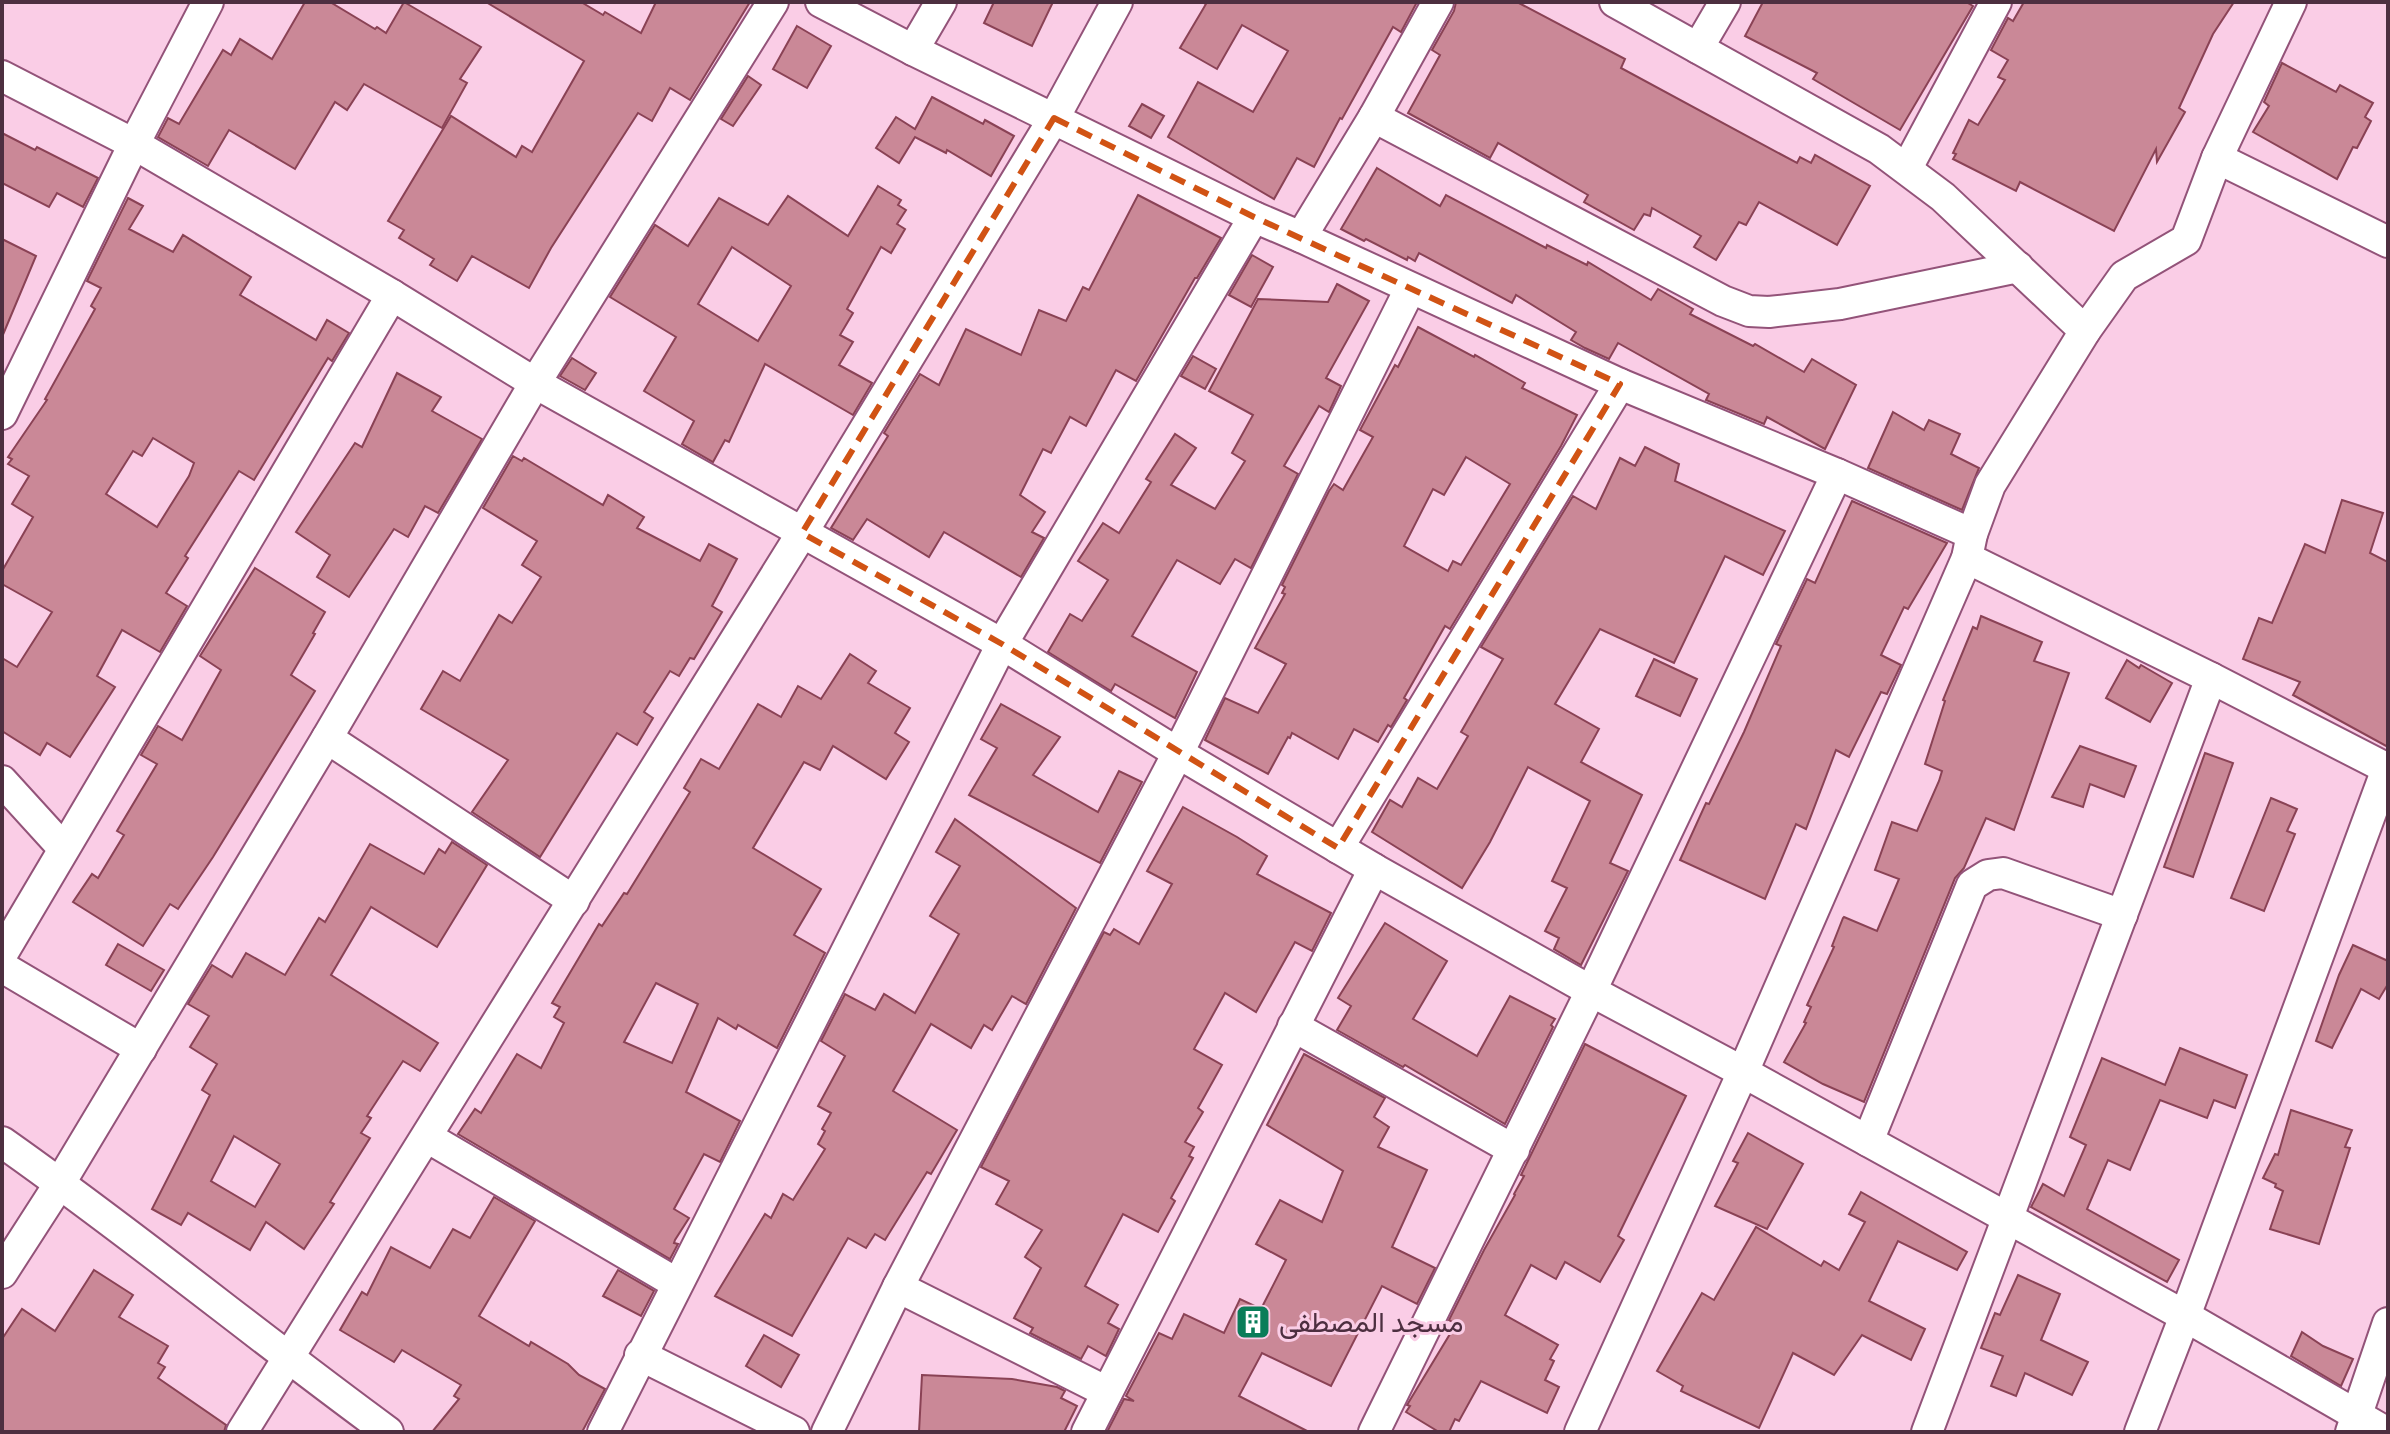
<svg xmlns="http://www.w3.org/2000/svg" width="2390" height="1434" font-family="Cabin,Vazirmatn,sans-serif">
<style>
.building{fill:#ca8897;stroke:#8a4255;stroke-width:2;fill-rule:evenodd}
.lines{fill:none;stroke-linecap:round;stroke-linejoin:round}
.minor-casing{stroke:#935379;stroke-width:34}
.minor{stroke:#fff;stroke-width:30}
.marked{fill:none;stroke:#d15314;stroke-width:6;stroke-dasharray:16 10;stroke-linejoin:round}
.labels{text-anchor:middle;stroke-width:6;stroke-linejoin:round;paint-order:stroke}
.poi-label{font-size:28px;fill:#4d2f40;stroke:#facde6;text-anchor:start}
</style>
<rect width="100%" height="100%" fill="#facde6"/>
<!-- building -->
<g class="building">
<polygon points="305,2 330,2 375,29 377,27 386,33 404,2 481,47 460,79 467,83 442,128 364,84 347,110 335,102 295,169 229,130 208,166 158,137 168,118 179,124 223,50 231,55 240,39 272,59"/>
<polygon points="486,2 581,2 603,15 605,12 641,33 656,2 750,2 690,100 670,88 652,121 638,113 551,248 529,288 472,256 457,281 430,265 434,259 399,238 404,230 388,221 451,116 516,157 522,146 532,152 584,61"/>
<polygon points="994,2 1053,2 1032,46 984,23"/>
<polygon points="1202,2 1417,2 1401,32 1393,27 1342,119 1340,118 1314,167 1297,158 1274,199 1168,137 1198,82 1253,112 1288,51 1242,25 1217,69 1180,48 1206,4"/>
<polygon points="1456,2 1517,2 1625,59 1621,68 1797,163 1800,157 1811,163 1815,155 1870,186 1837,245 1759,202 1746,225 1739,222 1716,260 1694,247 1701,236 1652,208 1650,216 1644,214 1634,230 1584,202 1588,195 1498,143 1490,158 1408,113 1440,55 1432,50 1454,11"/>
<polygon points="1763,2 1966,2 1973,6 1900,130 1813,79 1817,73 1745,36"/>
<polygon points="2024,2 2234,2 2213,34 2179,108 2185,112 2157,162 2156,149 2114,231 2020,182 2016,191 1953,159 1956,154 1953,153 1969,120 1978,125 2005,80 1998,77 2008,60 1991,50 2008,18 2013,21"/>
<polygon points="797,26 831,46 807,88 773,69"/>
<polygon points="2282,63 2336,92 2340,85 2373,103 2365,117 2371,121 2357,148 2353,147 2337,179 2253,132 2269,106 2264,102"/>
<polygon points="748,76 761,85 733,126 721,119"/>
<polygon points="932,97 983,124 985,120 1014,136 991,176 947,150 946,153 915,137 899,163 876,148 896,117 915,129"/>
<polygon points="1142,104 1164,116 1151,138 1129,126"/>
<polygon points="2,133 35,150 37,147 98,178 83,207 57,193 49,207 2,183"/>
<polygon points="1377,168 1440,206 1446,195 1546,248 1547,245 1587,265 1588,262 1651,300 1658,289 1693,309 1690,314 1753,346 1755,344 1804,372 1812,359 1856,385 1825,449 1767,417 1764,424 1706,400 1709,394 1618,343 1609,359 1585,348 1571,340 1576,332 1516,295 1512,303 1419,253 1415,261 1408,257 1407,260 1366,239 1364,241 1341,229"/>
<path d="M878 186 901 200 898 205 906 210 897 224 905 229 891 253 881 247 847 309 853 313 840 335 853 342 839 365 872 383 853 415 765 364 729 442 725 440 713 462 682 444 694 421 644 391 676 337 610 297 655 225 688 246 719 198 768 225 788 196 848 236ZM732 247 791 286 758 341 698 304Z"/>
<polygon points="1138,195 1221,238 1197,278 1195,278 1136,381 1116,370 1086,426 1070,417 1051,453 1043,449 1020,495 1045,512 1032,532 1044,538 1021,577 944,532 929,557 867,519 853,540 831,528 888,436 884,433 920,374 939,385 966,329 1021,355 1039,310 1066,321 1083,287 1089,290"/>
<path d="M128 198 143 206 129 229 173 252 183 235 251 277 240 295 316 340 327 320 349 333 332 361 328 358 254 480 239 471 185 556 188 558 166 593 187 606 160 652 122 630 97 676 115 687 70 757 47 743 40 755 2 731V658L17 667 52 612 2 584V571L33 517 12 504 29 476 8 464 12 459 8 457 47 400 45 399 95 309 91 306 101 288 87 281ZM153 438 194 463 189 476 157 527 106 494 133 451 142 456Z"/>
<polygon points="2,239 36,256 2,337"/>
<polygon points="1252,255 1273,267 1251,307 1229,295"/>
<polygon points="1337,284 1369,301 1326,378 1341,386 1329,412 1319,406 1284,466 1298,474 1251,568 1235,559 1220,584 1177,560 1132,636 1197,672 1175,718 1115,684 1111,691 1048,652 1070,614 1082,621 1108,580 1078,561 1103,523 1119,533 1151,482 1146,479 1175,434 1196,448 1171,485 1215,509 1245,461 1232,453 1253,415 1209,391 1258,299 1328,302"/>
<path d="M1418 327 1474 357 1475 355 1525 383 1522 388 1577 415 1561 446 1450 629 1445 626 1404 698 1407 700 1391 727 1388 725 1378 742 1354 729 1338 759 1292 733 1290 738 1288 737 1268 774 1205 740 1225 698 1258 713 1286 664 1255 648 1285 594 1282 593 1285 587 1282 585 1329 491 1334 484 1343 490 1373 437 1360 430 1395 365 1398 367ZM1466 457 1510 484 1461 565 1453 561 1448 571 1404 546 1433 489 1444 495Z"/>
<polygon points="1193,356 1216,369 1205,389 1181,376"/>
<polygon points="572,358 596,373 585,390 560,376"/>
<polygon points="397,373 441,397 432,411 482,439 438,513 425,506 408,537 394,529 349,597 317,577 330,555 296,532 355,443 362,447"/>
<polygon points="1893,412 1924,430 1929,420 1960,434 1951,454 1979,468 1962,510 1868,468"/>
<polygon points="1645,447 1679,464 1675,481 1785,531 1763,575 1725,556 1674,663 1600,629 1555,704 1599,729 1581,762 1642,795 1610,863 1628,871 1581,965 1554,949 1559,938 1545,931 1567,888 1552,881 1590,801 1528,767 1490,842 1462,888 1372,832 1390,800 1402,807 1418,778 1437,789 1468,736 1461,732 1503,659 1481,647 1573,496 1596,509 1620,458 1635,466"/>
<polygon points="513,456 522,461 524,458 603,505 608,495 644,517 637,528 700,561 709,544 737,559 712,606 722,612 694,659 690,658 679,676 670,671 644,712 653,718 637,745 617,733 540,857 472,812 508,760 421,709 443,671 460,681 499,615 512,623 541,577 522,565 537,541 483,508"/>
<polygon points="2342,500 2383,513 2370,553 2388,562 2388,747 2293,695 2300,682 2243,659 2259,618 2272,623 2305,544 2325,553"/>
<polygon points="1852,501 1947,543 1908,609 1904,607 1881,655 1901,665 1887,694 1881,692 1849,757 1836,750 1806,829 1796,824 1765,899 1680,860 1706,803 1709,804 1744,732 1781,646 1776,644 1807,579 1815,583"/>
<polygon points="255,568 325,612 313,633 315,634 291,675 315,691 213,857 178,909 170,904 143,946 73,902 92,874 98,878 124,835 117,831 157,764 141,755 158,726 182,740 221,670 200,656"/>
<polygon points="1981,616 2042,642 2034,661 2069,673 2014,830 1986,818 1964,868 1955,878 1864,1102 1823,1084 1784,1062 1806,1023 1804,1022 1811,1007 1807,1005 1834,947 1832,946 1843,918 1844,917 1877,931 1899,879 1875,870 1892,822 1917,831 1939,781 1942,771 1925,764 1945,701 1943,700 1973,627 1977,629"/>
<path d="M850 654 876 671 868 683 910 708 895 733 909 742 886 779 833 746 820 770 804 762 753 848 821 889 794 935 825 953 777 1048 738 1025 736 1029 718 1018 686 1092 740 1121 720 1162 704 1154 674 1209 689 1218 675 1240 674 1243 678 1244 670 1259 458 1134 475 1109 481 1113 517 1054 541 1068 564 1023 554 1017 560 1007 552 1003 599 924 602 926 624 893 627 894 690 792 684 788 701 759 719 769 758 704 781 717 798 686 821 699ZM656 983 698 1004 672 1063 624 1042Z"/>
<polygon points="1654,659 1697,679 1680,716 1636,696"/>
<polygon points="2127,660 2139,668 2141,665 2172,683 2150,722 2106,698"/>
<polygon points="1001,704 1060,737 1033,775 1098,812 1119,771 1142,782 1100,863 969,795 997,748 981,739"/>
<polygon points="2080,746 2136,766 2124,797 2090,784 2083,807 2052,797"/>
<polygon points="2205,753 2233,763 2193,877 2164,867"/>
<polygon points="2271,798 2297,809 2287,831 2295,834 2264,911 2231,898"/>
<polygon points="1183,807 1237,837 1267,856 1257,874 1331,913 1312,951 1295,942 1256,1012 1225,993 1194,1049 1222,1065 1198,1108 1203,1112 1185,1142 1194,1147 1189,1156 1193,1158 1171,1198 1175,1201 1158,1232 1123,1214 1085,1286 1118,1305 1108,1323 1119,1329 1106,1356 1088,1346 1081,1359 1030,1333 1033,1328 1014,1318 1041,1268 1025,1257 1042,1230 996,1204 1009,1181 981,1167 1104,932 1110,935 1114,929 1139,944 1172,884 1147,871"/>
<polygon points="955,819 1076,908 1026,1004 1012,996 992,1030 984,1025 971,1048 931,1024 893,1091 957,1130 931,1174 927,1172 885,1240 875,1234 866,1248 848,1238 792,1336 715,1296 765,1214 771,1218 783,1194 793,1200 825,1149 818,1144 825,1131 822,1129 831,1113 818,1106 845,1056 821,1041 845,994 875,1010 884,994 915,1013 959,934 930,916 960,866 936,852"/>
<path d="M452 842 487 865 437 947 371 907 331 975 438 1043 420 1071 403 1061 367 1116 371 1118 361 1133 370 1138 330 1202 334 1204 304 1249 266 1222 250 1250 188 1213 181 1225 152 1209 210 1095 202 1090 217 1064 190 1047 209 1016 188 1004 212 965 232 977 246 953 285 975 319 918 325 922 370 844 424 874 439 849 445 853ZM234 1136 280 1164 255 1207 211 1181Z"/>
<polygon points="1385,923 1447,961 1413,1019 1477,1056 1510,996 1555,1019 1551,1025 1553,1027 1505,1124 1405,1065 1403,1067 1337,1030 1351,1006 1338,998"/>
<polygon points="118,944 164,970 151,991 106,965"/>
<polygon points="2353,945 2388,961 2388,984 2379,999 2361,989 2332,1048 2316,1041 2339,975"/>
<polygon points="1585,1044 1686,1096 1618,1236 1624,1240 1600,1282 1565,1262 1556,1279 1531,1265 1505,1315 1558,1345 1550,1359 1554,1361 1545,1380 1559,1387 1547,1413 1481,1381 1459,1421 1455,1419 1449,1432 1439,1432 1406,1412 1410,1406 1407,1405 1456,1324 1449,1320 1484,1250 1515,1195 1514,1194 1524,1176 1521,1175"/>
<polygon points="2180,1048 2247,1075 2235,1108 2214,1100 2207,1118 2160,1100 2130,1170 2108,1160 2087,1209 2179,1260 2167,1282 2031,1207 2043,1184 2064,1196 2086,1145 2070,1137 2102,1058 2165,1085"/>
<polygon points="1304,1054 1385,1098 1374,1117 1389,1127 1378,1147 1427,1170 1392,1247 1435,1268 1417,1304 1382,1286 1331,1386 1262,1353 1239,1396 1309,1432 1107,1432 1124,1399 1134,1401 1126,1396 1159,1333 1172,1339 1184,1314 1224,1333 1240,1299 1261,1309 1286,1260 1256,1244 1280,1200 1322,1222 1343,1171 1267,1125"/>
<polygon points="2291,1110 2352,1130 2345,1147 2350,1148 2319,1244 2270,1229 2283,1191 2275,1187 2276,1184 2263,1178 2275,1154 2278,1155"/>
<polygon points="1748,1133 1803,1164 1767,1229 1715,1206 1738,1163 1733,1161"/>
<polygon points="1861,1192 1967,1252 1957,1270 1898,1241 1869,1301 1925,1329 1911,1360 1862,1335 1834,1375 1793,1353 1759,1428 1681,1391 1683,1386 1657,1371 1702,1293 1714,1300 1756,1227 1821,1266 1824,1261 1839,1270 1865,1222 1849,1214"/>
<polygon points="494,1197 535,1221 479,1316 529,1346 531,1342 568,1364 579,1375 605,1389 582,1432 432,1432 459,1399 454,1396 461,1385 402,1350 394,1362 340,1330 362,1292 367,1295 391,1247 430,1268 453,1229 470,1238"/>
<polygon points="94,1270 133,1295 119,1317 168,1346 158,1363 165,1367 158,1378 226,1425 224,1432 2,1432 2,1339 22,1309 55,1331"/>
<polygon points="618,1270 654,1291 641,1316 603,1296"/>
<polygon points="2018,1275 2060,1294 2041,1340 2088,1362 2072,1395 2025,1373 2016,1396 1991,1386 2003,1356 1981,1348 1995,1313 2000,1315"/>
<polygon points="2302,1332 2323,1346 2353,1359 2341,1386 2291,1356"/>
<polygon points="764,1335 799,1355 781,1387 746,1366"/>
<polygon points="922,1375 1012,1379 1057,1387 1065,1391 1061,1398 1077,1406 1064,1432 919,1432"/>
</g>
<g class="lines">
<defs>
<g id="minor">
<polyline points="821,2 913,50 1254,217 1301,237 1620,384 1837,474 1972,534"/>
<polyline points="1615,2 1879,149 1943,197 2085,331"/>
<polyline points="1698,48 1725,2"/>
<polyline points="913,50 941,2"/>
<polyline points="2,76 134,144 392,295 535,383 1002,644 1178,753 1374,869 1591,991 1743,1072 2185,1316 2386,1432"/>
<polyline points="1374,117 1723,301 1749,311 1769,312 1840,304 2018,267"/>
<polyline points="2217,158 2388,242"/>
<polyline points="1907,168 1996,2"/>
<polyline points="1301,237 1374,117 1438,2"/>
<polyline points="2,414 134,144 208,2"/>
<polyline points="1967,558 2211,678 2388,769"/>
<polyline points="327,738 574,901"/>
<polyline points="2,781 63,848"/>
<polyline points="1338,848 1620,384"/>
<polyline points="2,954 392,295"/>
<polyline points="2,967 141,1049"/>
<polyline points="1293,1026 1514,1150"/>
<polyline points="427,1137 676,1283"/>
<polyline points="1868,1141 1972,885 1988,875 2003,873 2122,915"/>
<path d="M2 1142C133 1234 258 1337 388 1432"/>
<polyline points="2,1273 60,1183 327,738 535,383 773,2"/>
<polyline points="898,1287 1107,1392"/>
<polyline points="640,1355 794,1432"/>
<polyline points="242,1432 802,533 1054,118 1117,2"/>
<polyline points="603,1432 1002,644 1254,217"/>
<polyline points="827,1432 898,1287 1178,753 1410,289"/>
<polyline points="1087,1432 1374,869"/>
<polyline points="1374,1432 1591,991 1837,474"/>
<polyline points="1580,1432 1743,1072 1967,558 1972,534 1990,485 2085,331 2124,276 2186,240 2217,158 2291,2"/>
<polyline points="1927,1432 2211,678"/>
<polyline points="2140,1432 2185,1316 2387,769"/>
<polyline points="2351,1432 2388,1323"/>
</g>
</defs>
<!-- minor casing -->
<use href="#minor" class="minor-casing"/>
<!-- minor -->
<use href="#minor" class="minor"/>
</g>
<!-- marked area -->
<path class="marked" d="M1054 118 1254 217 1620 384 1338 848 1002 644 802 533Z"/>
<!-- icons -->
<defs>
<symbol id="building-square" viewBox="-11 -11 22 22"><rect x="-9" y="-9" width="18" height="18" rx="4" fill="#0a7d59" stroke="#facde6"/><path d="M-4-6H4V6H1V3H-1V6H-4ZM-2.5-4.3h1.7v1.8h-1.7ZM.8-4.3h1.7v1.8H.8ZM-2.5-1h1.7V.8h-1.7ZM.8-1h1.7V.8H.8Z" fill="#fff"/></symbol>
</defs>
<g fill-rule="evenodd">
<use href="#building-square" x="1233" y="1302" width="40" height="40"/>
</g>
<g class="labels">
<!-- poi labels -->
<g class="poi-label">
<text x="1279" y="1332">مسجد المصطفى</text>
</g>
</g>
<!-- border -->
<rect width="2390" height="1434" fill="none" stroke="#4d2f40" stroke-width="8"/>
</svg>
